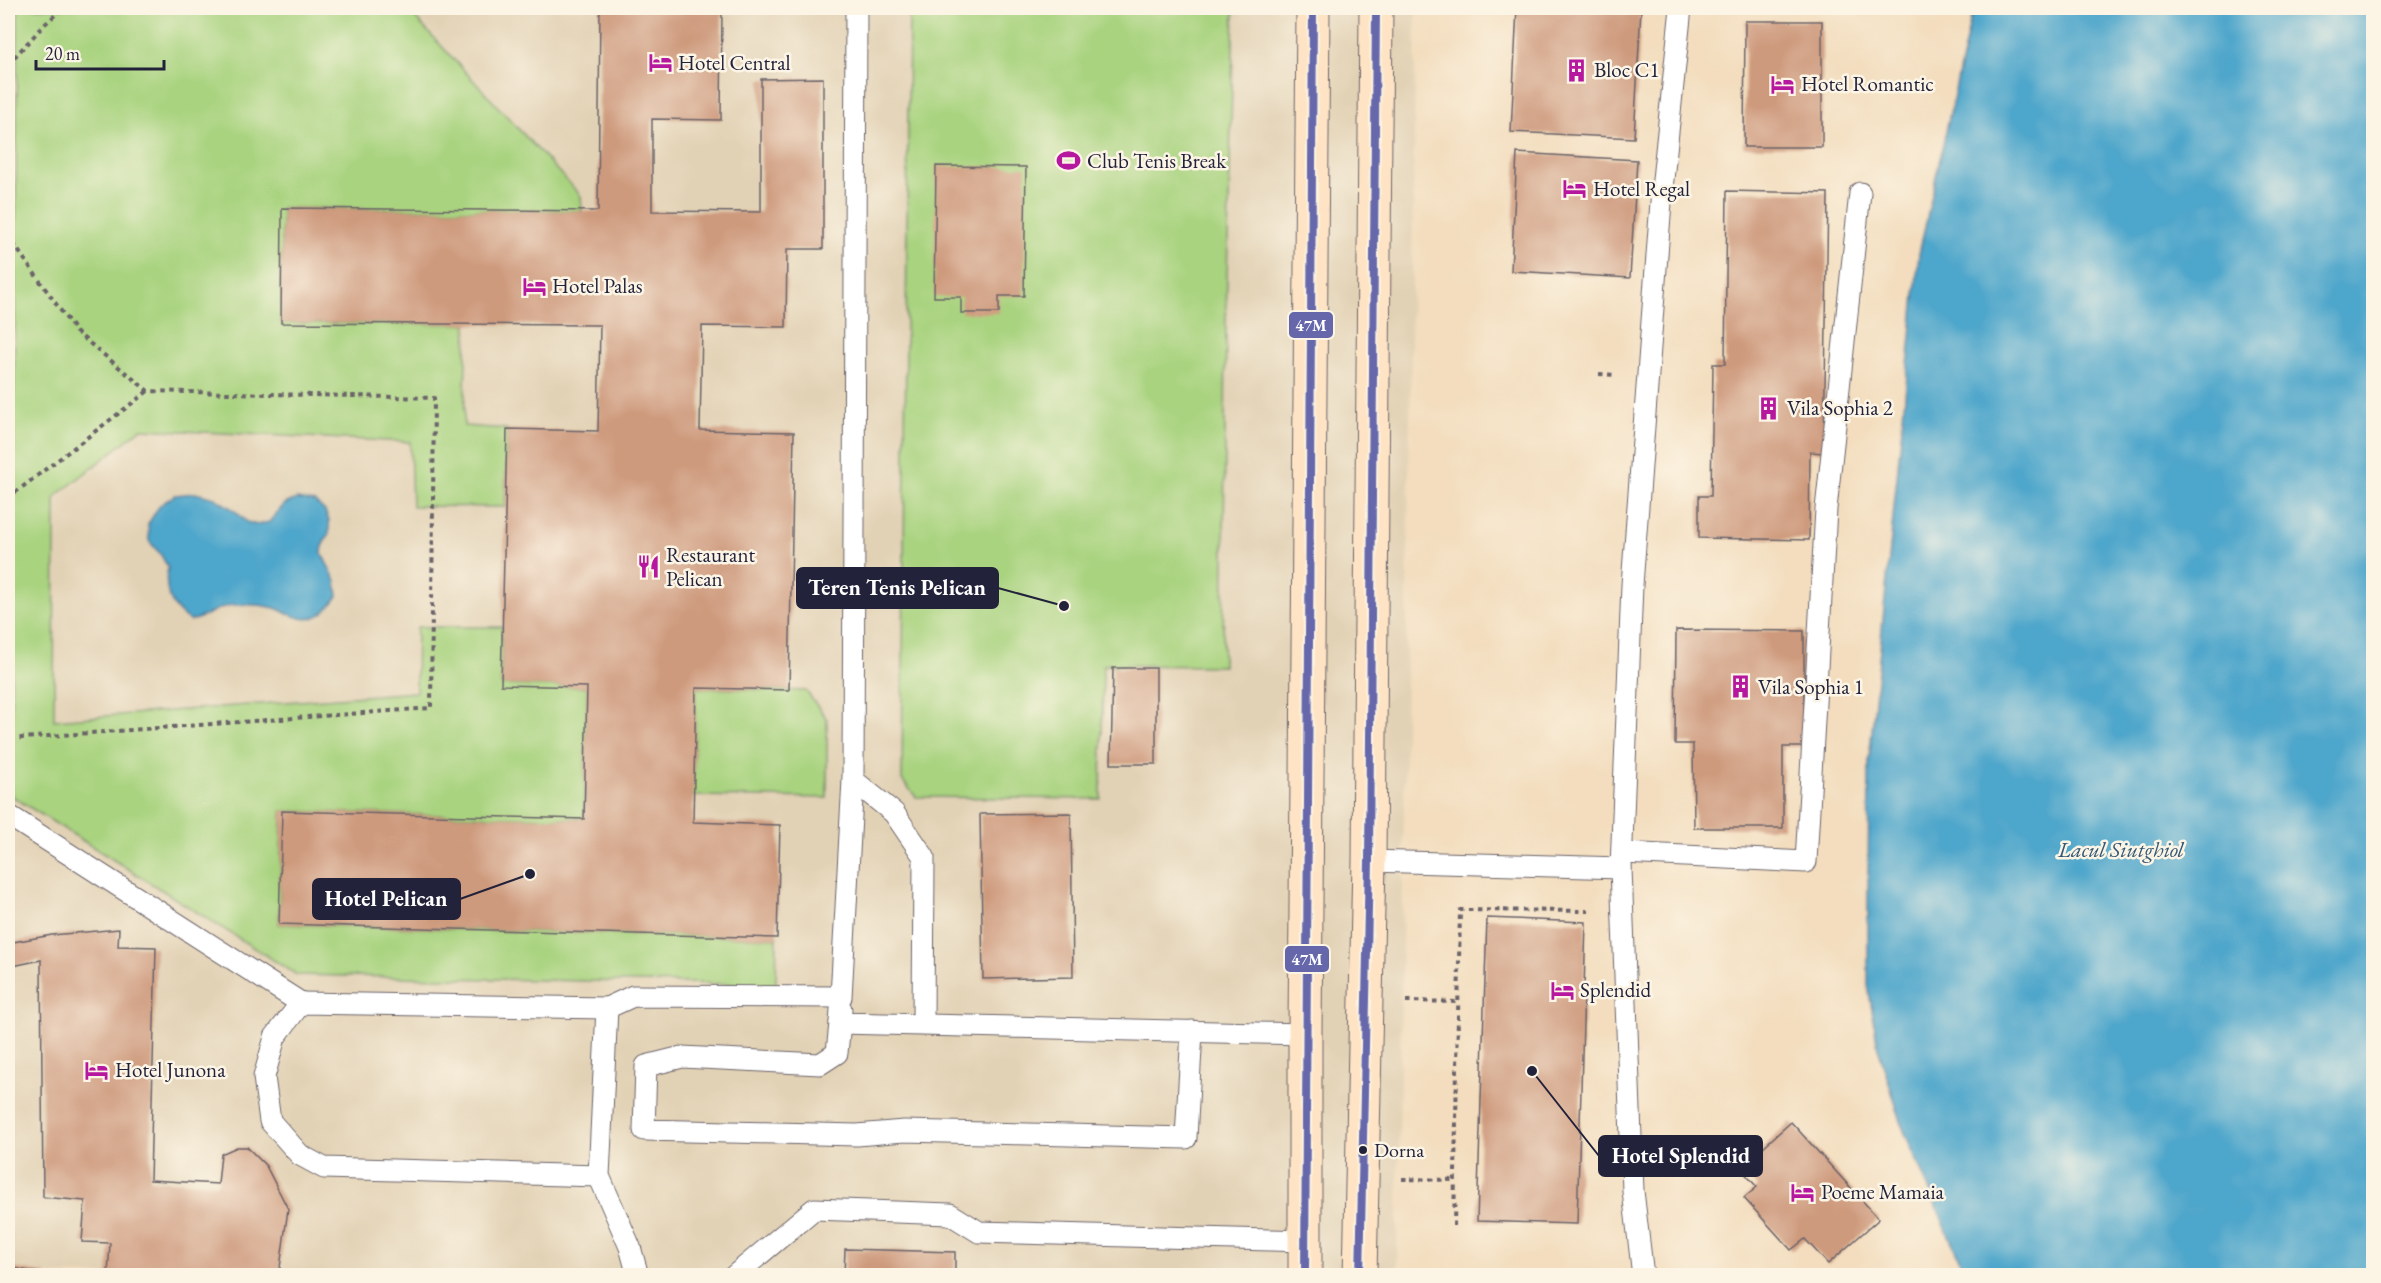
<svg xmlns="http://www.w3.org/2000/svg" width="2381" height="1283" font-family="'EB Garamond',serif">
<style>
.built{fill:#e2d2b5}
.green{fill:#a9d37f;stroke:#667a5d;stroke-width:1.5}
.water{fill:#4da6cb;stroke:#386483;stroke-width:1.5}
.building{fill:#ce9a7d}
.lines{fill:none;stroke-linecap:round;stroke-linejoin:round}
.service-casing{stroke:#6b6369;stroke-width:23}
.secondary-casing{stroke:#6b6369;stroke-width:35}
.path{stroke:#6b6369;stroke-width:4;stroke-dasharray:4.5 4.5;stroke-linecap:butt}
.service{stroke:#fff;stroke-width:21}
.secondary{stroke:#fee4c5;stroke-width:33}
.bus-1-casing{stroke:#fcf5e5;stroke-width:12}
.bus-1{stroke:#6667ab;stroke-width:8}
.bus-dot{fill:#22223b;stroke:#fcf5e5;stroke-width:2}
.labels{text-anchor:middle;stroke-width:5;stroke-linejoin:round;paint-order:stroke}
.bus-label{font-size:20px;fill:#22223b;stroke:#fcf5e5;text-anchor:start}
.poi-label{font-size:21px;fill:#22223b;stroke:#fcf5e5;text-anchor:start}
.water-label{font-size:22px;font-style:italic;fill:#335775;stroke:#fcf5e5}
.leader{fill:none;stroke:#22223b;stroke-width:2}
.callout-dot{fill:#22223b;stroke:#fcf5e5;stroke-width:2}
.callout{fill:#22223b;stroke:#22223b;stroke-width:2}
.callout-label{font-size:22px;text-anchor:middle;font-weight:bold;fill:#fff}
.line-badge{stroke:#fcf5e5;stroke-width:2}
.badge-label{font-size:16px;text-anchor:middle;font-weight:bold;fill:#fff}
</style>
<rect width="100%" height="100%" fill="#fcf5e5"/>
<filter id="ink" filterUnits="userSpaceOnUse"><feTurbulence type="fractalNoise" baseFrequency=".0167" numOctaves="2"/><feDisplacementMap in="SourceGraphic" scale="12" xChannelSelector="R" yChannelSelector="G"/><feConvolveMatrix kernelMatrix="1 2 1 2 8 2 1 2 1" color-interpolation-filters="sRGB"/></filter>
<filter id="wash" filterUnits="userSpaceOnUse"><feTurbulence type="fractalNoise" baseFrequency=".008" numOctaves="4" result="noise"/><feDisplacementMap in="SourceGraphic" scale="24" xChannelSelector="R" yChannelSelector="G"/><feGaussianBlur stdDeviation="1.35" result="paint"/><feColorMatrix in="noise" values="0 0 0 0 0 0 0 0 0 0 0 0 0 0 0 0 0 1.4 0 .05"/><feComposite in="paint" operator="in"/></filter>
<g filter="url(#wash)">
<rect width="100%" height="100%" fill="#f3ddbe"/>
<!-- built -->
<polygon class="built" points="8,8 1416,8 1397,1275 8,1275"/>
<!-- green -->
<g class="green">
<polygon points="18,8 406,8 581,196 582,211 282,208 281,323 467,324 464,426 507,429 505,507 412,506 410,442 141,429 55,497 54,720 416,692 417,627 502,627 501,685 587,687 584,819 282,811 279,924 777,938 776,985 297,975 10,795"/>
<polygon points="909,8 1234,8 1226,317 1223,666 1103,665 1101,799 916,797 902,780"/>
<polygon points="696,688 806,691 827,719 827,798 693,796"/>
</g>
<!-- water -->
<g class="water">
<polygon points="1973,8 2373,8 2373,1275 1966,1275 1904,1131 1878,1048 1868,985 1868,895 1869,761 1919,254"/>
<path d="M195 493 215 498 234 510 247 522 257 525 269 522 285 504 297 499 315 502 325 511 329 521V534L323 544 322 554 336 581 338 596C329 608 318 622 301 618 292 617 284 611 275 608 262 605 246 604 233 605 218 606 205 618 190 621 171 608 163 592 168 568L161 555 149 541 148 524 160 505 175 495Z"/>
</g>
<g id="blocks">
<!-- building -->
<g class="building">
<polygon points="600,8 722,8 721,120 652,119 652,211 761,212 761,79 823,78 823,249 787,249 786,327 702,326 700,430 794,432 789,690 696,688 693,822 780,825 777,938 279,924 282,811 584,819 587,687 501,685 507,429 598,431 600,325 281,323 282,208 598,211"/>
<polygon points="1517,8 1641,8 1634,138 1511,132"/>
<polygon points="1745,21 1822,21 1822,147 1744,147"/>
<polygon points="1517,153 1637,160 1630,278 1511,271"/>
<polygon points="936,166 1026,167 1024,296 999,296 999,313 961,313 961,297 934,297"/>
<polygon points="1727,191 1828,193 1824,453 1810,452 1809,540 1699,538 1699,496 1711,496 1713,364 1725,364"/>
<polygon points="1676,630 1804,631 1804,747 1783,747 1783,828 1694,828 1693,744 1675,744"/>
<polygon points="1113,668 1156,668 1156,764 1111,764"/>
<polygon points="1071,813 1073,977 983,979 980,814"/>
<polygon points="1487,918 1586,922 1577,1224 1477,1221"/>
<polygon points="119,929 118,946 156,947 150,1180 218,1184 221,1154 237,1147 247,1147 266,1166 288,1209 279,1275 108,1275 110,1243 82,1242 85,1201 43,1197 41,960 8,967 8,943 52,935"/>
<polygon points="1791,1122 1879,1219 1828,1264 1805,1239 1791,1250 1744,1198 1757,1187 1740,1168"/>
<polygon points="845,1249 955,1252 955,1275 844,1275"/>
<polygon points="8,1267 46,1274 46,1275 8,1275"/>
</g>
</g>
</g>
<g filter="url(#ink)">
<use href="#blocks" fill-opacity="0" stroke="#6b6369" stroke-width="1.5"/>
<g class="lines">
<defs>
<g id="service">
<polyline points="853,780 894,813 924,857 923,1024"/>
<polyline points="8,815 301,1003"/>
<polyline points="1623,853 1806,862 1826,509 1860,193"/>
<polyline points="1369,861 1621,868"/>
<polyline points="841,1009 840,1023 1305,1034"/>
<polyline points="840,1023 837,1053 820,1064 682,1057 646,1066 644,1130 857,1135 904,1131 1186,1138 1192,1031"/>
<polyline points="599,1176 324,1168 300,1155 270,1121 264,1077 275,1037 301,1003 607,1008"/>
<polyline points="638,1276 630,1247 599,1176 607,1008 633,996 841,997 853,780 856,8"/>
<polyline points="734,1276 814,1209 950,1214 979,1232 1305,1241"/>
<polyline points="1643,1276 1633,1191 1621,868 1632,585 1662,189 1681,8"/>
</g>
<g id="secondary">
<polyline points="1305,1276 1305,1034 1313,8"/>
<polyline points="1360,1276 1369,861 1376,8"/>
</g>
</defs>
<!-- service casing -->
<use href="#service" class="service-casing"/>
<!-- secondary casing -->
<use href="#secondary" class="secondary-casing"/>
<!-- path -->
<g class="path">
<polyline points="8,64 44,25 63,8"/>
<polyline points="8,236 76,332 148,391 434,398 431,708 8,739"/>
<polyline points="1599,374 1616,375"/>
<polyline points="8,498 148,391"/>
<polyline points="1406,1001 1458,1002"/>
<polyline points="1402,1179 1455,1180"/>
<polyline points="1454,1226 1460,910 1589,911"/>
</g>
<!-- service -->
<use href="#service" class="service"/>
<!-- secondary -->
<use href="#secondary" class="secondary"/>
<defs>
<g id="bus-1">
<polyline points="1305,1276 1313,8"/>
<polyline points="1360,1276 1369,861 1376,8"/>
</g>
</defs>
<!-- bus-1 casing -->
<use href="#bus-1" class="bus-1-casing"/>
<!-- bus-1 -->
<use href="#bus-1" class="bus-1"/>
</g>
</g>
<!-- icons -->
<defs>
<symbol id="hotel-bare" viewBox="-9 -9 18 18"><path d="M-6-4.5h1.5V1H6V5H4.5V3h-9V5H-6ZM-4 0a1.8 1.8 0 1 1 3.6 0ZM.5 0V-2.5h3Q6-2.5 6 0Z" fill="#b5179e" stroke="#fcf5e5" stroke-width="2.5" paint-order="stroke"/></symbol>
<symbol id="building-bare" viewBox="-9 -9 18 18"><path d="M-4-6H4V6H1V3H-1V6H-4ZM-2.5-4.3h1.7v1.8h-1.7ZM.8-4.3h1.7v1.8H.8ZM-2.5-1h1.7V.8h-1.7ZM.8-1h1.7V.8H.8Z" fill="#b5179e" stroke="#fcf5e5" stroke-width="2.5" paint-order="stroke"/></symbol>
<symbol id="stadium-bare" viewBox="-9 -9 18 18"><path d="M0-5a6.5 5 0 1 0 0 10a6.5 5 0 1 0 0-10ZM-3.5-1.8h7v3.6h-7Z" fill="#b5179e" stroke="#fcf5e5" stroke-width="2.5" paint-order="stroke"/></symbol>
<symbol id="restaurant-bare" viewBox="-9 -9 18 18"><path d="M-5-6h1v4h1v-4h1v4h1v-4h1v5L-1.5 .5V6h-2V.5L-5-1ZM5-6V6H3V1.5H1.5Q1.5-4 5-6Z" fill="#b5179e" stroke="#fcf5e5" stroke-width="2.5" paint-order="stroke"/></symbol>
</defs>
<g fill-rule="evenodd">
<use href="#hotel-bare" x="644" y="46" width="33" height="33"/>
<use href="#building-bare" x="1560" y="54" width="33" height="33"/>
<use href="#hotel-bare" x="1766" y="68" width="33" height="33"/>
<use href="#stadium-bare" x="1052" y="144" width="33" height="33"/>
<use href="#hotel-bare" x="1558" y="172" width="33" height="33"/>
<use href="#hotel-bare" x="518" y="270" width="33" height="33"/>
<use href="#building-bare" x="1752" y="392" width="33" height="33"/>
<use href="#restaurant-bare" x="632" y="550" width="33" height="33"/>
<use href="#building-bare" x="1724" y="670" width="33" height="33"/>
<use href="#hotel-bare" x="1546" y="974" width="33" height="33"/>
<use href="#hotel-bare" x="80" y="1054" width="33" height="33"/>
<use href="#hotel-bare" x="1786" y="1176" width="33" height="33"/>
</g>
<!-- markers -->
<circle class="bus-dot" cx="1363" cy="1150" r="5"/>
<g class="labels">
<!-- bus labels -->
<g class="bus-label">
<text x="1374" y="1157">Dorna</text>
</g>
<!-- poi labels -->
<g class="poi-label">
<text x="678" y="70">Hotel Central</text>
<text x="1594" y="77">Bloc C1</text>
<text x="1801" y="91">Hotel Romantic</text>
<text x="1087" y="168">Club Tenis Break</text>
<text x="1593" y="196">Hotel Regal</text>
<text x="552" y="293">Hotel Palas</text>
<text x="1787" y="415">Vila Sophia 2</text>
<text x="666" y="562">Restaurant<tspan x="666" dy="24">Pelican</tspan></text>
<text x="1758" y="694">Vila Sophia 1</text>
<text x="1580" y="997">Splendid</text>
<text x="115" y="1077">Hotel Junona</text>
<text x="1821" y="1199">Poeme Mamaia</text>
</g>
<!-- water labels -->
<g class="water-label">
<text x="2121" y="857">Lacul Siutghiol</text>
</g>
</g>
<!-- callouts -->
<path class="leader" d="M1064 606L998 588M530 874L460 899M1532 1071L1599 1156"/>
<g class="callout-dot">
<circle cx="1064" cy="606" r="6"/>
<circle cx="530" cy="874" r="6"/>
<circle cx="1532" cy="1071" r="6"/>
</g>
<g class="callout">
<rect x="797" y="568" width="201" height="40" rx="6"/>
<rect x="313" y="879" width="147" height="40" rx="6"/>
<rect x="1599" y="1136" width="163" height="40" rx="6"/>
</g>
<g class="callout-label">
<text x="897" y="595">Teren Tenis Pelican</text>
<text x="386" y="906">Hotel Pelican</text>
<text x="1681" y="1163">Hotel Splendid</text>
</g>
<g class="line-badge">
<rect x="1288" y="311" width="46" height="28" rx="6" fill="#6667ab"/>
<rect x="1284" y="945" width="46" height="28" rx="6" fill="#6667ab"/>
</g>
<g class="badge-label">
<text x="1311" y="331">47M</text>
<text x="1307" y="965">47M</text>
</g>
<!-- margin -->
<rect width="2381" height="1283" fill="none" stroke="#fcf5e5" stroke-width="30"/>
<!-- scale -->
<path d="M36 60v9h128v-9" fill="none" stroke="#22223b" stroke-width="3"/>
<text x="45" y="60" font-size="18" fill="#22223b" stroke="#fcf5e5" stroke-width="4.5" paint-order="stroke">20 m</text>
</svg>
